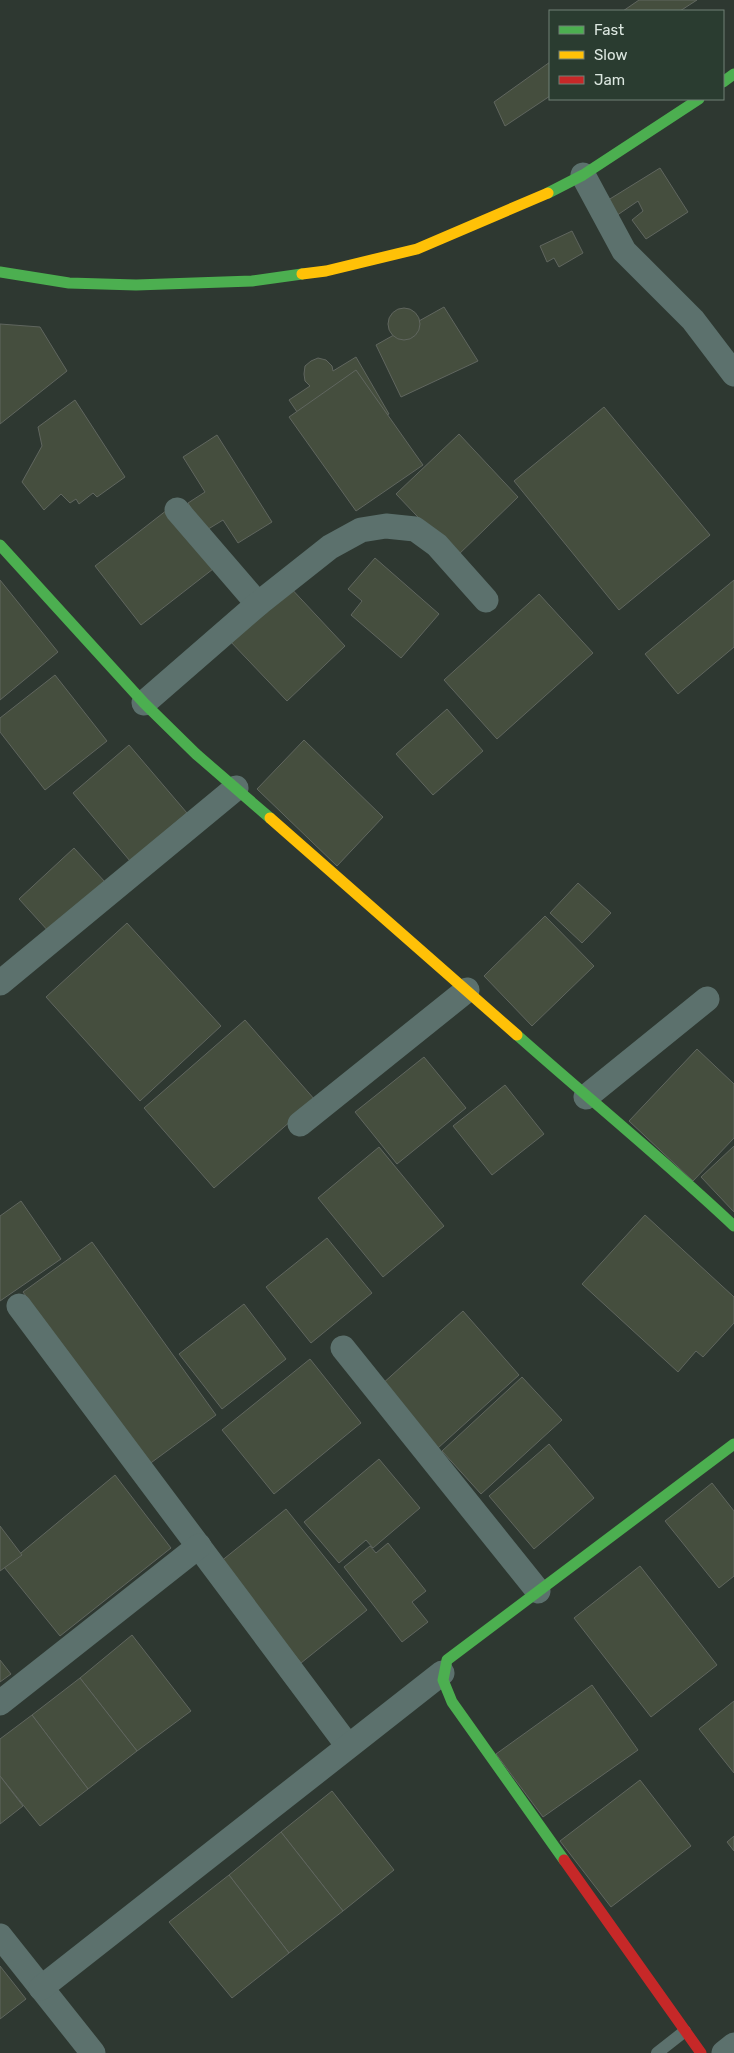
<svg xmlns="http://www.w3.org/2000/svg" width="734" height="2053" font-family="Rubik,sans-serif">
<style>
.building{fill:#454e3e;stroke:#60665f}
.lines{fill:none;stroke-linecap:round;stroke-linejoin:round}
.lane{stroke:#5c716d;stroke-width:12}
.street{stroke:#5c716d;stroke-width:25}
.fast{stroke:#4caf50;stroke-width:11}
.slow{stroke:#ffc107;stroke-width:11}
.jam{stroke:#c62828;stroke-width:11}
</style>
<rect width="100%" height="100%" fill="#2e3831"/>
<!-- building -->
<g class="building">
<polygon points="639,0 697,0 680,11 623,11"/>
<polygon points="550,62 550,96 505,126 494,102"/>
<polygon points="660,168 688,212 646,239 632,220 643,211 638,201 613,218 605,202"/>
<polygon points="572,231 583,253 559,267 554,258 547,262 540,246"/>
<polygon points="444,307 478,361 401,397 376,345"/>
<circle cx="404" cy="324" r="16"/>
<polygon points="0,324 40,327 67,371 0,424"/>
<polygon points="356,357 389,414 320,446 289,400 310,386 305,381 304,374 305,366 311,361 318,358 326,360 332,366 333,371"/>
<polygon points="356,370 423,465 356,511 289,417"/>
<polygon points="75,400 125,477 97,497 93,493 79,504 76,499 70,503 61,494 44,510 22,482 42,446 38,427"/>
<polygon points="604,407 710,535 619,610 514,481"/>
<polygon points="459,434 518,497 456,557 396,494"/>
<polygon points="217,435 272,522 238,543 223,520 205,531 188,503 205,492 183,457"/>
<polygon points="167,510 213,569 141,625 95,566"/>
<polygon points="375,558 439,614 401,658 351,615 362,601 348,589"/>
<polygon points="0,580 58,652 0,700"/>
<polygon points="734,580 734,647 678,694 645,654"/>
<polygon points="287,584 345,646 287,701 229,640"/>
<polygon points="539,594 593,653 497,739 444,680"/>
<polygon points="55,675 107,741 45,790 0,732 0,718"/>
<polygon points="447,709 483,751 433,795 396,754"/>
<polygon points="304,740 383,817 337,866 257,789"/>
<polygon points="129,745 187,813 130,861 73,793"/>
<polygon points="74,848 105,882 50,933 19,899"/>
<polygon points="578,883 611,913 582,943 550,913"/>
<polygon points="545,916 594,966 532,1026 484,976"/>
<polygon points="127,923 221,1026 140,1101 46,997"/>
<polygon points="245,1020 315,1100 214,1188 144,1108"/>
<polygon points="697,1049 734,1084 734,1138 693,1181 629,1121"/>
<polygon points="424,1057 466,1108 397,1164 355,1112"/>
<polygon points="505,1085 544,1134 492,1175 453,1126"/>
<polygon points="734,1146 734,1212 701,1177"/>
<polygon points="379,1147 444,1226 383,1277 318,1198"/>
<polygon points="21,1201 61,1259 0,1301 0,1216"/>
<polygon points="645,1215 734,1297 734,1323 703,1357 696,1351 678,1372 582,1284"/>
<polygon points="327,1238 372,1293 311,1343 266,1287"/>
<polygon points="92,1242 216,1415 148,1465 23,1292"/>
<polygon points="244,1304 286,1359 222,1409 179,1354"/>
<polygon points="463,1311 519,1375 438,1448 381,1385"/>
<polygon points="310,1359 361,1423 274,1494 222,1430"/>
<polygon points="522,1377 562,1420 481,1494 442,1451"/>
<polygon points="549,1444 594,1498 534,1549 489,1496"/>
<polygon points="379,1459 420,1508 373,1548 366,1540 339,1563 304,1522"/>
<polygon points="115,1475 171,1548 60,1636 4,1567"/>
<polygon points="712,1483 734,1511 734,1576 719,1588 665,1521"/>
<polygon points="286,1509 367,1610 301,1663 220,1562"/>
<polygon points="0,1526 22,1555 0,1571"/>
<polygon points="388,1543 426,1591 412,1602 428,1622 402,1642 344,1567 370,1546 376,1553"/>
<polygon points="640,1566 717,1665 651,1717 574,1618"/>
<polygon points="132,1635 191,1711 137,1751 80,1678"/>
<polygon points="0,1660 11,1674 0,1682"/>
<polygon points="80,1678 137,1751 88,1789 32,1715"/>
<polygon points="592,1685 638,1750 543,1817 496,1754"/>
<polygon points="734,1701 734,1773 699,1729"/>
<polygon points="32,1715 88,1789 40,1826 0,1776 0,1739"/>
<polygon points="0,1776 23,1806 0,1824"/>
<polygon points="640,1780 691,1846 611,1907 560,1841"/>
<polygon points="332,1791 394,1870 343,1911 281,1832"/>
<polygon points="281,1832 343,1911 289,1953 229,1875"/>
<polygon points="734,1836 734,1851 727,1842"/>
<polygon points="229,1875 289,1953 232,1998 169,1922"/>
<polygon points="0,1966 26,1999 0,2019"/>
</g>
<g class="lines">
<!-- lane -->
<polyline class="lane" points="657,2053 685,2031"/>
<!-- street -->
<g class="street">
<polyline points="583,175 624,251 693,320 734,374"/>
<polyline points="177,510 258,604"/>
<polyline points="144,703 258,604 330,547 361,530 386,526 415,529 437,545 486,600"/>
<polyline points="0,983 236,788"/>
<polyline points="586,1097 707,999"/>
<polyline points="300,1124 467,990"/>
<polyline points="19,1306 348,1746"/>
<polyline points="343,1348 538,1591"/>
<polyline points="0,1703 199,1546"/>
<polyline points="0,1936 93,2053"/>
<polyline points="41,1988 442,1673"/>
<polyline points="724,2053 734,2045"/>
</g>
<!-- fast -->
<g class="fast">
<polyline points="723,82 734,74"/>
<polyline points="548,193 583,175 699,99"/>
<polyline points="0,272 69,283 136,285 252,281 302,274"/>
<polyline points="0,545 144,703 196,754 270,818"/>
<path d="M517 1035C589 1099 664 1160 734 1226"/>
<polyline points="564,1860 452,1702 443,1680 447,1660 734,1444"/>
</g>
<!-- slow -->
<g class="slow">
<polyline points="302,274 326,271 417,249 548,193"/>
<polyline points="270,818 517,1035"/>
</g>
<!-- jam -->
<polyline class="jam" points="564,1860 701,2053"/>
</g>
<!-- legend -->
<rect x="549" y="10" width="175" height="90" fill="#2a3c30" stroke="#718076"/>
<rect x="559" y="26" width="25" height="8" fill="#4caf50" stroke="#718076"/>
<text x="594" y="35" font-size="15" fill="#dce7e0">Fast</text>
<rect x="559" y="51" width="25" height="8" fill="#ffc107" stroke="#718076"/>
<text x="594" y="60" font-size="15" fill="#dce7e0">Slow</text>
<rect x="559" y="76" width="25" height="8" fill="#c62828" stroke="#718076"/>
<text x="594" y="85" font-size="15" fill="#dce7e0">Jam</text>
</svg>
